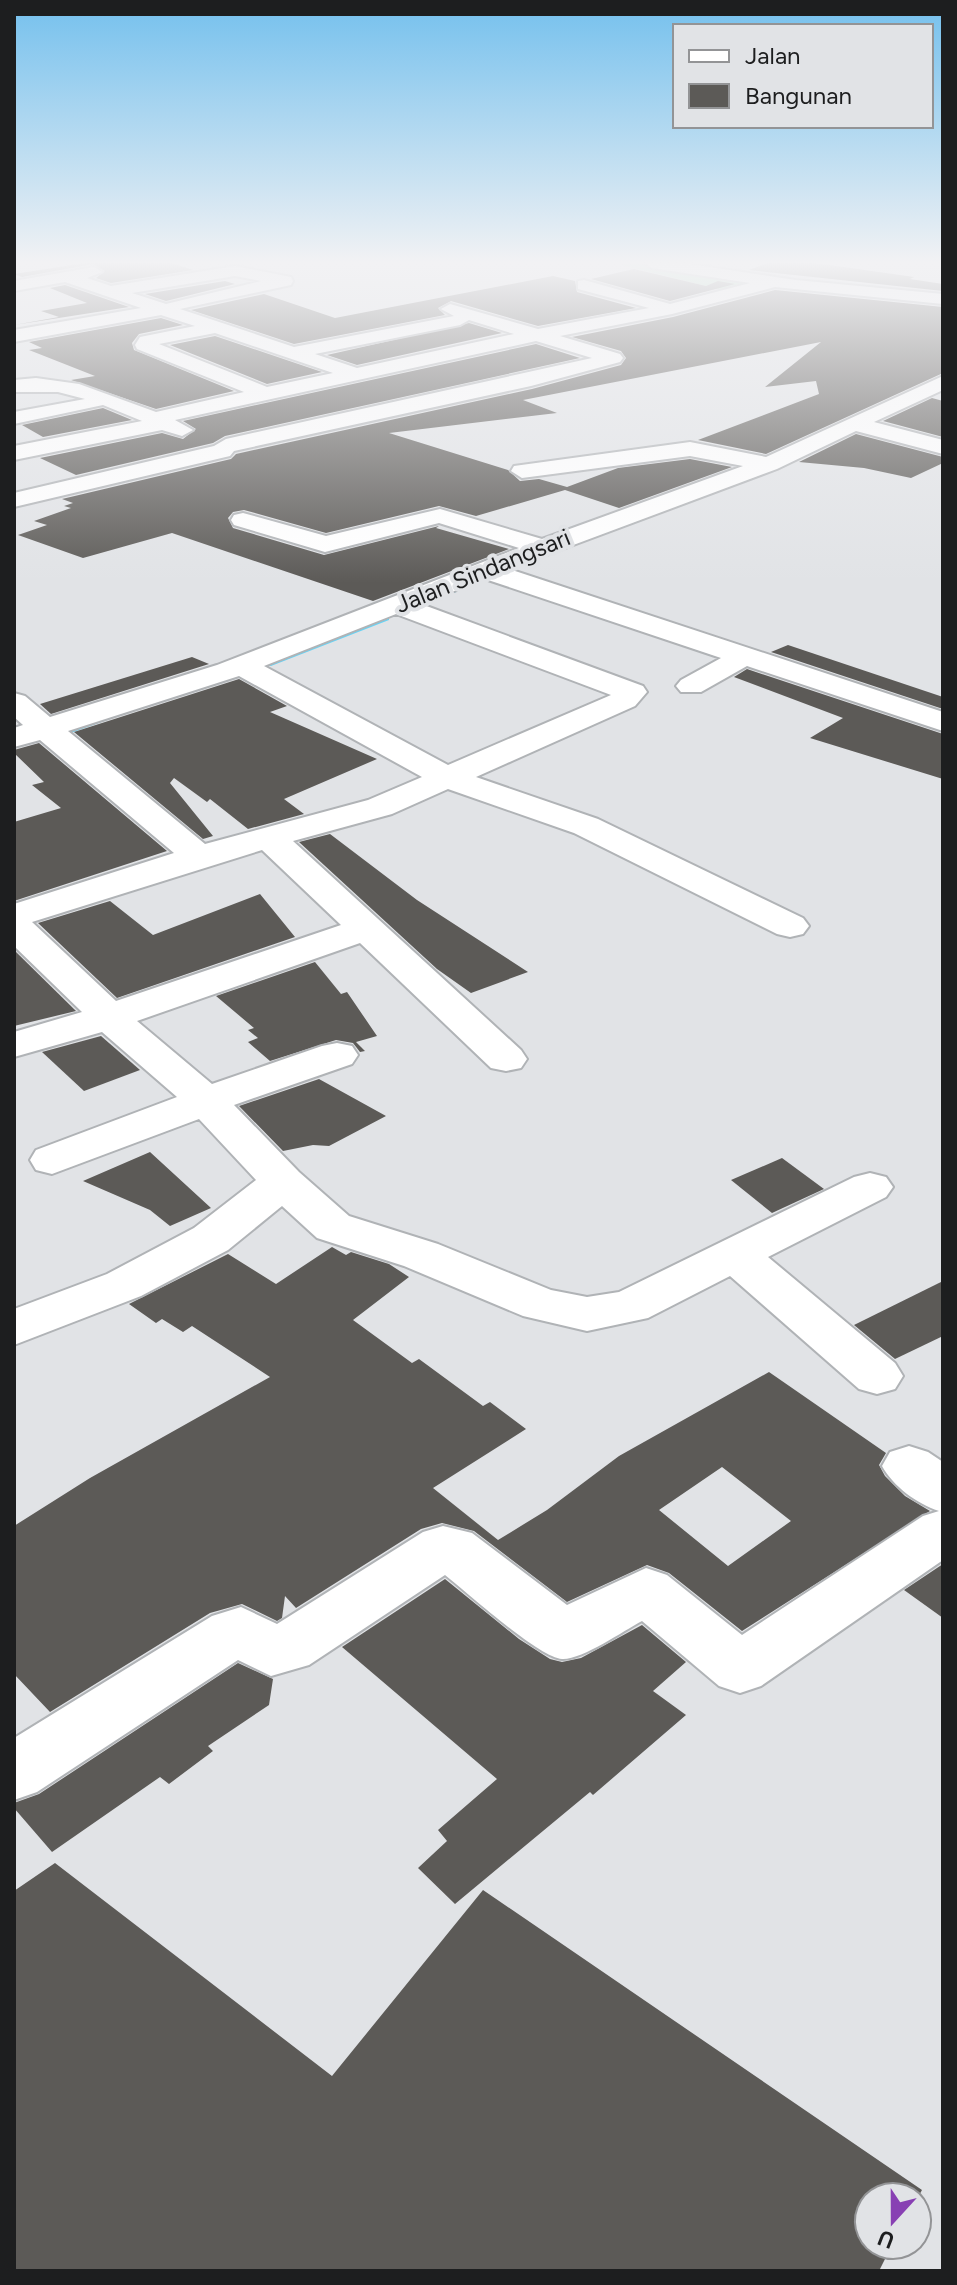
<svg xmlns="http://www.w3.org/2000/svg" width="957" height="2285" font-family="Figtree,sans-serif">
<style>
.green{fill:#a7e3bb}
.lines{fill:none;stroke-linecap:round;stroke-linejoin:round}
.stream{fill:#67d3f5;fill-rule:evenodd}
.building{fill:#5c5a57;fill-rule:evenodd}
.minor-casing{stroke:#b0b3b6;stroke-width:4}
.minor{fill:#fff;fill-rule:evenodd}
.labels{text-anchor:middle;stroke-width:8;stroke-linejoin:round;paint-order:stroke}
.far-street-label{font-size:24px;fill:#1d1e1f;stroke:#e1e3e6}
</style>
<rect width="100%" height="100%" fill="#e1e3e6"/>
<!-- green -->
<polygon class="green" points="629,263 653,263 768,281 730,292 622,265"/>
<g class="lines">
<!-- stream -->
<g class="stream">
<polygon points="470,581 477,583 424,606 417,604"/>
<polygon points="386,615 389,616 389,620 271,666 263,664"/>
<polygon points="99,718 107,720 57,738 48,736"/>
</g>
</g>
<!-- building -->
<g class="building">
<polygon points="85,263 172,263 193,270 111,283 96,278 105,271 93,264 22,277 14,274"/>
<polygon points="767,263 815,263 914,277 910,279 943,284 943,291 749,270"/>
<polygon points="634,269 706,286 718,281 735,284 670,301 591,279"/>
<polygon points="553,276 575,281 577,292 636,308 538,326 451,301 438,308 445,315 294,344 191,310 264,294 335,318"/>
<polygon points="225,281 235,284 166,301 145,294"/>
<polygon points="65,285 129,307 14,325 59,317 41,311 87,303 50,288"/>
<polygon points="775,290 943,307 943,373 766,454 698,440 819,394 816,381 765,387 821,342 523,400 557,413 389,433 508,470 520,481 539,479 567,487 618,468 690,459 732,467 619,508 565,490 476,516 439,506 326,533 244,510 233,512 228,518 233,528 324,555 439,526 436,528 509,549 373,601 172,533 83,558 18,535 47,525 34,521 71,508 64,506 73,503 62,499 231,459 236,454 532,389 621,365 626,358 621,351 572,337 673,317"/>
<polygon points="161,318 183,325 139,334 132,343 134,350 234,391 156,409 71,380 95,376 29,350 42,348 29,342"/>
<polygon points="469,323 502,333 357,365 327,355"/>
<polygon points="215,336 322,372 267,384 170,345"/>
<polygon points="536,344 580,358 225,436 213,443 76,475 40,458 162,433 183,439 196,429 183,421"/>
<polygon points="932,398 943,401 943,437 883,421"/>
<polygon points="103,408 132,420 43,437 22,425"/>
<polygon points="856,434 943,457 943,463 911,478 864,468 799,462"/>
<polygon points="788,645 943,697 943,709 771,652"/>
<polygon points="192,657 209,664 51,714 40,704"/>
<polygon points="747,669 943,734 943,779 810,738 843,718 734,677"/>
<polygon points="239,679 287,706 270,712 377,759 284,799 304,814 248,829 210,799 207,802 174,778 170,783 213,836 203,839 74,732"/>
<polygon points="39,743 167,851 14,901 14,822 61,808 32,785 44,782 14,753 14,750"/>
<polygon points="330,834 417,900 528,972 471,993 437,969 299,842"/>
<polygon points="260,894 295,937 117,998 38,923 110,901 153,935"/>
<polygon points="14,950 76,1011 14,1026"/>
<polygon points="315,962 341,994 347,992 377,1036 356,1042 365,1051 360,1052 353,1043 336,1040 270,1061 248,1042 258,1038 248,1030 254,1028 216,996"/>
<polygon points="101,1036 140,1070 84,1091 42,1052"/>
<polygon points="319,1079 386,1116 329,1146 313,1145 283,1151 239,1106"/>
<polygon points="150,1152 211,1208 170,1226 150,1210 83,1181"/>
<polygon points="782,1158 824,1189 772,1213 731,1180"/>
<path d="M332 1247 346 1255 351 1252 389 1264 409 1277 353 1320 412 1363 419 1359 483 1406 490 1402 526 1429 433 1488 498 1540 547 1510 619 1456 769 1372 886 1453 879 1465 885 1476 905 1496 930 1511 742 1631 669 1573 647 1565 567 1602 474 1531 442 1523 421 1529 296 1608 285 1596 282 1618 277 1621 242 1604 210 1613 50 1712 14 1674V1526L90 1478 270 1377 192 1326 183 1332 162 1319 156 1323 129 1304 228 1254 276 1284ZM722 1467 791 1521 728 1566 659 1510Z"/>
<polygon points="943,1281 943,1336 895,1359 854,1325"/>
<polygon points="943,1564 943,1618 904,1590"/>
<polygon points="445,1579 519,1639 550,1659 562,1662 581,1658 642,1625 686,1662 653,1691 686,1715 593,1795 590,1792 455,1904 418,1868 447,1841 438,1830 497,1779 342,1647"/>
<polygon points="238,1663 273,1679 269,1705 208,1746 213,1751 169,1784 160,1777 52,1852 14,1808 14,1803 39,1794"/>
<polygon points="55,1863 332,2076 483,1890 922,2190 917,2199 869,2197 869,2245 892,2245 879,2271 14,2271 14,1891"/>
</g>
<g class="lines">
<defs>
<g id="minor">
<path d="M644 263H683L796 280 943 294V304L775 287 672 314 560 336 620 354 623 358 620 362 531 386 234 451 230 456 14 507V493L214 446 226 439 592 358 536 341 175 420 193 430 182 436 162 430 14 460V446L142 421 103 405 14 424V412L85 399 58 392H14V380L36 378 79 384 156 412 244 392 137 349 135 345 140 337 195 326 161 315 14 342V330L141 308 65 282 14 291V281L94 267 102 272 87 278 111 286 235 266 291 277 293 281 291 285 180 309 294 347 454 316 441 309 450 304 538 329 649 308 578 289V281L584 280 670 304 750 283 652 268ZM235 276 261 281 166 304 132 293ZM469 320 514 334 357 368 315 354 460 325ZM215 333 333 373 267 387 159 344Z"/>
<path d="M943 376V390L874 422 943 440V454L856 431 777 469 509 569 943 712V731L747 666 701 692H681L676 686 681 680 721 658 485 579 421 604 643 686 647 692 635 706 476 777 598 819 803 918 809 926 803 934 790 937 777 934 574 833 448 789 392 814 293 841 521 1050 527 1059 521 1068 506 1071 491 1068 360 943 137 1021 212 1084 322 1046 337 1043 352 1046 358 1055 352 1064 234 1105 299 1172 349 1216 438 1244 551 1290 587 1297 619 1292 854 1177 870 1173 886 1177 893 1187 886 1197 768 1257 895 1363 903 1376 895 1389 877 1394 859 1389 730 1276 648 1318 587 1331 523 1316 404 1266 317 1238 282 1206 228 1250 141 1296 14 1345V1309L107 1274 194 1228 256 1180 199 1119 52 1174 36 1170 30 1160 36 1150 177 1097 102 1032 14 1057V1032L82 1012 14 946V904L174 853 40 740 14 747V728L23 725 14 717V693L25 696 50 717 217 665 519 548 439 523 325 552 234 525 231 520 234 515 243 513 326 536 440 509 542 539 743 466 690 456 522 478 511 471 514 466 690 442 766 457ZM396 614 611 695 448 765 264 666ZM239 676 422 777 368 800 205 844 68 731ZM262 850 341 925 116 1001 32 922Z"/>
<path d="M909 1446 928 1452 943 1462V1560L761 1686 740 1693 719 1686 642 1621C623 1631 582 1660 562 1659 539 1658 467 1592 445 1575L309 1665 271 1676 238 1660 37 1792 14 1800V1738L212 1616 241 1607 277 1624 423 1532 443 1526 472 1533 567 1605 646 1568 667 1575 742 1635 923 1516 939 1511C916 1503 894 1487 882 1466L890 1452Z"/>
</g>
</defs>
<!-- minor casing -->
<use href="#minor" class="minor-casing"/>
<!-- minor -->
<use href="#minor" class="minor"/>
</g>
<!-- sky -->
<linearGradient id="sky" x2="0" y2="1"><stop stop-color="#74c0ed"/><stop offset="0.45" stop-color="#f2f2f4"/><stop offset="1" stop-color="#f2f2f4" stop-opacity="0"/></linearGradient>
<rect width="957" height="583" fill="url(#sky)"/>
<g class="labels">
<!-- far-street labels -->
<g class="far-street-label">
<text transform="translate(483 571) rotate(-22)" y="8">Jalan Sindangsari</text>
</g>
</g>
<!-- border -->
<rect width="957" height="2285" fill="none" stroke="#1d1e1f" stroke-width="32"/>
<!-- legend -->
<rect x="673" y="24" width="260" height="104" fill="#e1e3e6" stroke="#939496" stroke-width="2"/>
<rect x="689" y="50" width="40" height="12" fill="#ffffff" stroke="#939496" stroke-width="2"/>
<text x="745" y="64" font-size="24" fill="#1d1e1f">Jalan</text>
<rect x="689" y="84" width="40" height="24" fill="#5c5a57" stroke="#939496" stroke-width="2"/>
<text x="745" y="104" font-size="24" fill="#1d1e1f">Bangunan</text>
<!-- north arrow -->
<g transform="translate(893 2221) rotate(201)"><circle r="38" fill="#e1e3e6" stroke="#939496" stroke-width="2"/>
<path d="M0-6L14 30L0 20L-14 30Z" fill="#8840b3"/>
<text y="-12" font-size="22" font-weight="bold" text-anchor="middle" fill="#1d1e1f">U</text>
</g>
</svg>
